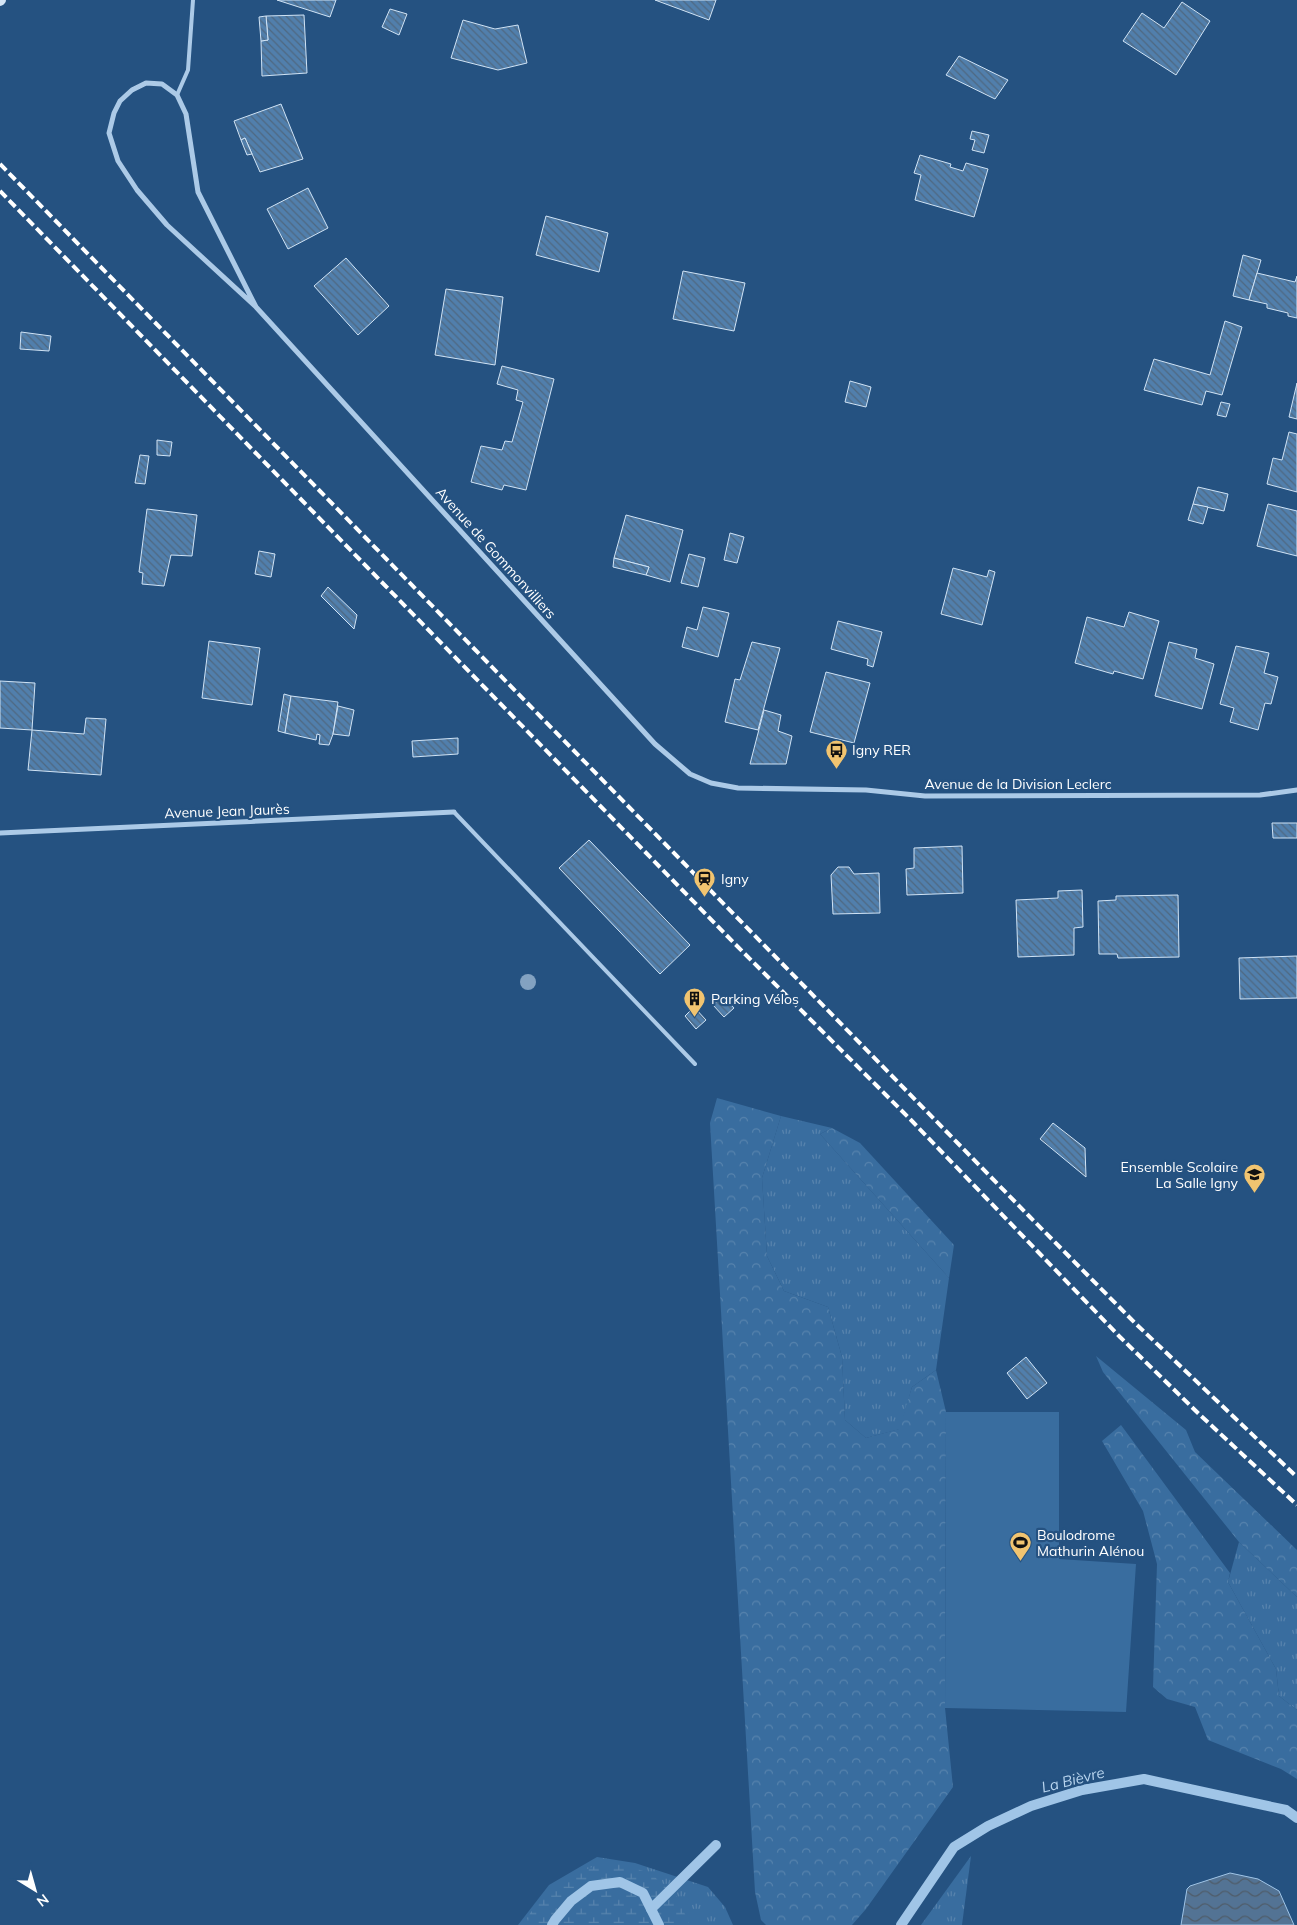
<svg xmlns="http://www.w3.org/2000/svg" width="1297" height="1925" font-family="Mulish,sans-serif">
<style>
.grass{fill:url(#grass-tufts)}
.forest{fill:url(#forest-crowns)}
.wetland{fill:url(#wetland-marsh)}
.garden{fill:#396d9f}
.water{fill:url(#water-waves);stroke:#a0c5e7}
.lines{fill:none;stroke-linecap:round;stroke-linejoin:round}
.stream{stroke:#a0c5e7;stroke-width:10}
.building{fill:url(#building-back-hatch);stroke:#d0e3f5}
.lane{stroke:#accae7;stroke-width:4}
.street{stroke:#accae7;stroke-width:5}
.secondary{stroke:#d6e6f6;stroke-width:10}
.rail{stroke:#fff;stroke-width:4;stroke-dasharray:9 4;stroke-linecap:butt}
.tree{fill:#83a2c1}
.labels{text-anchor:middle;stroke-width:4.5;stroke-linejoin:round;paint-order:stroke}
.street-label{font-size:14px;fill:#fff;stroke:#255281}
.poi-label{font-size:14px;fill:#fff;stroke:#255281;text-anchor:start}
.water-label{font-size:15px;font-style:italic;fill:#b8d4ee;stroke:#255281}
</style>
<defs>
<pattern id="grass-tufts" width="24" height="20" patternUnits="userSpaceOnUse" patternTransform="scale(1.25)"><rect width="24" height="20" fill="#396d9f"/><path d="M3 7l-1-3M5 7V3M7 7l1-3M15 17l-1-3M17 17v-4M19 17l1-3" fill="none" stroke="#5783ad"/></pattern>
<pattern id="forest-crowns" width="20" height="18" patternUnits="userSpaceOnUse" patternTransform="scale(1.25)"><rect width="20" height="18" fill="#396d9f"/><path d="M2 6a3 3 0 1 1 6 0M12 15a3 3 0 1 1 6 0" fill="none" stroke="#5783ad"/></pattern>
<pattern id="wetland-marsh" width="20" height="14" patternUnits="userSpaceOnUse" patternTransform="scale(1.25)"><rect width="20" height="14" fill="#396d9f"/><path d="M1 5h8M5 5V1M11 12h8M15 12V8" fill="none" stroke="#5783ad"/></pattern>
<pattern id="water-waves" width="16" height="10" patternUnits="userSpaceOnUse" patternTransform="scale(1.25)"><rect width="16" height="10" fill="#537394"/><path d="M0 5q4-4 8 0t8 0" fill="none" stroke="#4f5c69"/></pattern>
<pattern id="building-back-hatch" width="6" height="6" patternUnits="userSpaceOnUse" patternTransform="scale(1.25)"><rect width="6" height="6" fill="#517fac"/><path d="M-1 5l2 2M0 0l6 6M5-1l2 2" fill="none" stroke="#4f6881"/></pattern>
</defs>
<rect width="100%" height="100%" fill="#255281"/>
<!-- grass -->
<g class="grass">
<polygon points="781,1116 832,1128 820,1134 949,1278 936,1370 912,1387 900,1429 866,1438 845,1420 842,1357 828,1307 784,1291 767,1256 762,1178"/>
<polygon points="1239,1542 1297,1597 1297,1710 1279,1696 1276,1669 1228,1582"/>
<polygon points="971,1856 962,1925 921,1925"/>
<polygon points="597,1857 635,1863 708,1887 725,1907 733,1925 518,1925 549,1885"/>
</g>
<!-- forest -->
<g class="forest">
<polygon points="717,1098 781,1116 762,1178 767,1256 784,1291 828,1307 842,1357 845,1420 866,1438 899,1429 912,1387 936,1370 946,1412 945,1708 953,1787 866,1909 852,1925 766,1925 761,1920 755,1892 710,1123"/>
<polygon points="832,1128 860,1143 954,1245 949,1278 820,1134"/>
<polygon points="1096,1356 1186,1430 1195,1452 1297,1550 1297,1597 1239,1542 1103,1372"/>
<polygon points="1121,1425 1230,1573 1228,1582 1276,1669 1279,1696 1297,1710 1297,1779 1281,1769 1208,1740 1195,1707 1167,1699 1153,1687 1157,1564 1143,1511 1102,1441"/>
</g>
<!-- wetland -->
<polygon class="wetland" points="620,1864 650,1873 677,1897 690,1925 527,1925 530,1913 555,1887 577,1873 595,1866"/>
<!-- garden -->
<polygon class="garden" points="946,1412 1059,1412 1059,1559 1136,1564 1126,1712 945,1708"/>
<!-- water -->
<polygon class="water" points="1230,1873 1258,1879 1279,1891 1294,1925 1181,1925 1187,1889 1190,1886"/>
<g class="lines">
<!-- stream -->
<g class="stream">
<polyline points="651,1909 716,1845"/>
<polyline points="552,1925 555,1920 571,1901 591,1886 620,1882 643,1893 659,1925"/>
<polyline points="901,1925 954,1847 988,1826 1031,1806 1082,1790 1144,1779 1286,1810 1297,1818"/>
</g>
</g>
<!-- building -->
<g class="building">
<polygon points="277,0 336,0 330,17"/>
<polygon points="655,0 716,0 709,20"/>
<polygon points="1182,2 1210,21 1176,75 1123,41 1142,13 1164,28"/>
<polygon points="390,9 407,14 399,35 382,27"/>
<polygon points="304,15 307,73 262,76 261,41 268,40 266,16"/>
<polygon points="266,16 268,40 261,41 259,17"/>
<polygon points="463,20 495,29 518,25 527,63 498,70 451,58"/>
<polygon points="959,56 1008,80 995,99 946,75"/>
<polygon points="281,104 303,159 260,172 245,138 241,140 234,121"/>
<polygon points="972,131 989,135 984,153 972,150 975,140 970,139"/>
<polygon points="245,138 252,154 247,155 241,140"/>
<polygon points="920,155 951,164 950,167 963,171 966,163 988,169 974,217 915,200 921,175 914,173"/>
<polygon points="308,188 328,228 288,249 267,209"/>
<polygon points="546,216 608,233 599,272 536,255"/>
<polygon points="1243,255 1261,260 1249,300 1233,296"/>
<polygon points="346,258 389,306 358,335 314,286"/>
<polygon points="683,271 745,283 734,331 673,319"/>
<polygon points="1257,273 1295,282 1297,276 1297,318 1288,316 1288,313 1267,308 1267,304 1249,300"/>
<polygon points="446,289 503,297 495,365 435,355"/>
<polygon points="1225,321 1242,327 1222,395 1206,391 1202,405 1144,390 1154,359 1210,375"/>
<polygon points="21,332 51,336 49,351 20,349"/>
<polygon points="502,366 554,379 526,490 504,485 502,490 471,482 481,446 502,450 505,441 512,442 523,402 516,400 518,390 497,384"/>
<polygon points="850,381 871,387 866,407 845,402"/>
<polygon points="1297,383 1297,419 1289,417"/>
<polygon points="1221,402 1230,404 1226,417 1217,415"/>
<polygon points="1289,432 1297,434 1297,492 1267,484 1273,458 1282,460"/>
<polygon points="157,440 172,442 170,456 157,455"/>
<polygon points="140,455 149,456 145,484 135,483"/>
<polygon points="1198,487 1228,494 1224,511 1193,504"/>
<polygon points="1193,504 1208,507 1203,524 1188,520"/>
<polygon points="1268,504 1297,511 1297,556 1257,546"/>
<polygon points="147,509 197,515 192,556 171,555 164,586 142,584 143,573 139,572"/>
<polygon points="626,515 683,530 670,582 646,575 649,567 614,558"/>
<polygon points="730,533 744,537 737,563 724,560"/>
<polygon points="259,551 275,554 271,577 255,574"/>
<polygon points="689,554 705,558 698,587 681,583"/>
<polygon points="614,558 649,567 646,575 613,567"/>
<polygon points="953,568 987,577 989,570 995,572 982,625 941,614"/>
<polygon points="328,587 357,615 354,629 321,596"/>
<polygon points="703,607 729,613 718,657 682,647 687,627 697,630"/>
<polygon points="1129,612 1159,621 1143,679 1114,671 1113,674 1075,663 1087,617 1124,627"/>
<polygon points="838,621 882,632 873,667 867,665 868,659 831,649"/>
<polygon points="209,641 260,648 252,705 202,698"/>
<polygon points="752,642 780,648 758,730 725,722 735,679 740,680"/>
<polygon points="1169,642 1197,649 1195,658 1214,664 1202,709 1155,696"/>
<polygon points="1236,646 1269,653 1264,673 1278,677 1271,704 1265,703 1258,730 1230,722 1234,708 1220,704"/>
<polygon points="826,672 870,683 854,743 810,732"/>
<polygon points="0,681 35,683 32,730 0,728"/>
<polygon points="284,694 291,696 285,733 278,731"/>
<polygon points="291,696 338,702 333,734 329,745 319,744 320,735 317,734 316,740 285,733"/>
<polygon points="338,706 354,710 349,736 333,734"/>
<polygon points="764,710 781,715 778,731 792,736 786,764 750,764"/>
<polygon points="86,718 106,719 101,775 28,770 32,730 84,734"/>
<polygon points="458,738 458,754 413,757 412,741"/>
<polygon points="1272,823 1297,823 1297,838 1273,838"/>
<polygon points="589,840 690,945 660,974 559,868"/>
<polygon points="962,846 963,893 907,895 906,869 914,868 914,848"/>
<polygon points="838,867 849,867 854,874 879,873 880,913 833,914 831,875"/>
<polygon points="1082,890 1083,927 1074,928 1074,955 1018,957 1016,900 1058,898 1058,891"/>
<polygon points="1178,895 1179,957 1118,958 1117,954 1099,954 1098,901 1116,900 1116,896"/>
<polygon points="1297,956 1297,998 1240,999 1239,958"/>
<polygon points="723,996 734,1008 724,1017 713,1005"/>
<polygon points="694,1007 706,1020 696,1029 685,1016"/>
<polygon points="1053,1123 1085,1148 1086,1177 1040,1139"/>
<polygon points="1026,1357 1047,1383 1027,1399 1007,1373"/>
</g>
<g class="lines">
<!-- lane -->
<g class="lane">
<polyline points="177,95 188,70 193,0"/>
<polyline points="454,812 695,1064"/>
</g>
<!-- street -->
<g class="street">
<polyline points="256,307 198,192 186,114 177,95 162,84 146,83 132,90 120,101 114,113 109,133 118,161 137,190 167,225 256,307 655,744 690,774 711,783 738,788 866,790 925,796 1260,795 1297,790"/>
<polyline points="0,833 454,812"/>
</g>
<!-- secondary -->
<polyline class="secondary" points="0,1 1,0"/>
<!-- rail -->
<g class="rail">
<polyline points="0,164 1029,1216 1135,1323 1297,1477"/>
<polyline points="0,191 734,943 911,1120 1120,1337 1199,1414 1297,1505"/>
</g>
</g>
<!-- trees -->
<circle class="tree" cx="528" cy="982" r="8"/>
<!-- icons -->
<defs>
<symbol id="bus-pin" viewBox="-11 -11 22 30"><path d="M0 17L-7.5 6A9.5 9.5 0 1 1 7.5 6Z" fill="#f1c470" stroke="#255281"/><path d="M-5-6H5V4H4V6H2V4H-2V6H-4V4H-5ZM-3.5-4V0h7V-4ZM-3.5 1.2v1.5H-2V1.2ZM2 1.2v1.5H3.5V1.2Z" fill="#111"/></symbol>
<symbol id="station-pin" viewBox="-11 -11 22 30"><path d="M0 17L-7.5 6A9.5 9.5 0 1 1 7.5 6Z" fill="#f1c470" stroke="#255281"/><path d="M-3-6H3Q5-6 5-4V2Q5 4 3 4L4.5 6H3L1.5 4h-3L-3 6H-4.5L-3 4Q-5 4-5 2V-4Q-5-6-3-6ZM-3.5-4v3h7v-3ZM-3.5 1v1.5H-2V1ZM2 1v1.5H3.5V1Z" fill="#111"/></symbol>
<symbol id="building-pin" viewBox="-11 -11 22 30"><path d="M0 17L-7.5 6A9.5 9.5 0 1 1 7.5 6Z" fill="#f1c470" stroke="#255281"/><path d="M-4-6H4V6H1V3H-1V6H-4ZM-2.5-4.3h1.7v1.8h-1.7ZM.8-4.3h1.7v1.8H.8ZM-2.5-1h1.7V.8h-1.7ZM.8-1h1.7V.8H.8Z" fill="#111"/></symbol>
<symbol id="school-pin" viewBox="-11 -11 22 30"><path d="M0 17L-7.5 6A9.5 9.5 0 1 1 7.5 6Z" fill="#f1c470" stroke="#255281"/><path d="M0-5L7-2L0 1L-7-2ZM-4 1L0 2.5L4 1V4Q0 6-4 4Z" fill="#111"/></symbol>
<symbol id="stadium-pin" viewBox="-11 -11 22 30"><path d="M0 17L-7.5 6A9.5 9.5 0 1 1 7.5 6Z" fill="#f1c470" stroke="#255281"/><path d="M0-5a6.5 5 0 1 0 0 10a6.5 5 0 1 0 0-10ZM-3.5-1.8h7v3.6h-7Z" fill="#111"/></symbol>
</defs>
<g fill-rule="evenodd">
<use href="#bus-pin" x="824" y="738" width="25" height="34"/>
<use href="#station-pin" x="692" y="866" width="25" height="34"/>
<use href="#building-pin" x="682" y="986" width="25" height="34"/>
<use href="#school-pin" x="1242" y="1162" width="25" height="34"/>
<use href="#stadium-pin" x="1008" y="1530" width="25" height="34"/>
</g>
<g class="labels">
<!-- street labels -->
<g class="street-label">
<text transform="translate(496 553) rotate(48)" y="5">Avenue de Gommonvilliers</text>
<text x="1018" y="789">Avenue de la Division Leclerc</text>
<text transform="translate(227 811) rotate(-2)" y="5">Avenue Jean Jaurès</text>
</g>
<!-- poi labels -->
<g class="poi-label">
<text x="852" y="755">Igny RER</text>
<text x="721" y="884">Igny</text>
<text x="711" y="1004">Parking Vélos</text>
<text x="1238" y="1172" text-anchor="end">Ensemble Scolaire<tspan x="1238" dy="16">La Salle Igny</tspan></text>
<text x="1037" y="1540">Boulodrome<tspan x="1037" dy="16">Mathurin Alénou</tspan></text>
</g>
<!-- water labels -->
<g class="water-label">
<text transform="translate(1073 1780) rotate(-14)" y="5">La Bièvre</text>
</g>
</g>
<!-- north arrow -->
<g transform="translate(35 1890) rotate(143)" stroke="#255281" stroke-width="4" paint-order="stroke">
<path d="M0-4L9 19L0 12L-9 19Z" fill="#ffffff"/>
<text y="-8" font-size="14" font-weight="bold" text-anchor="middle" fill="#ffffff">N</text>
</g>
</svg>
